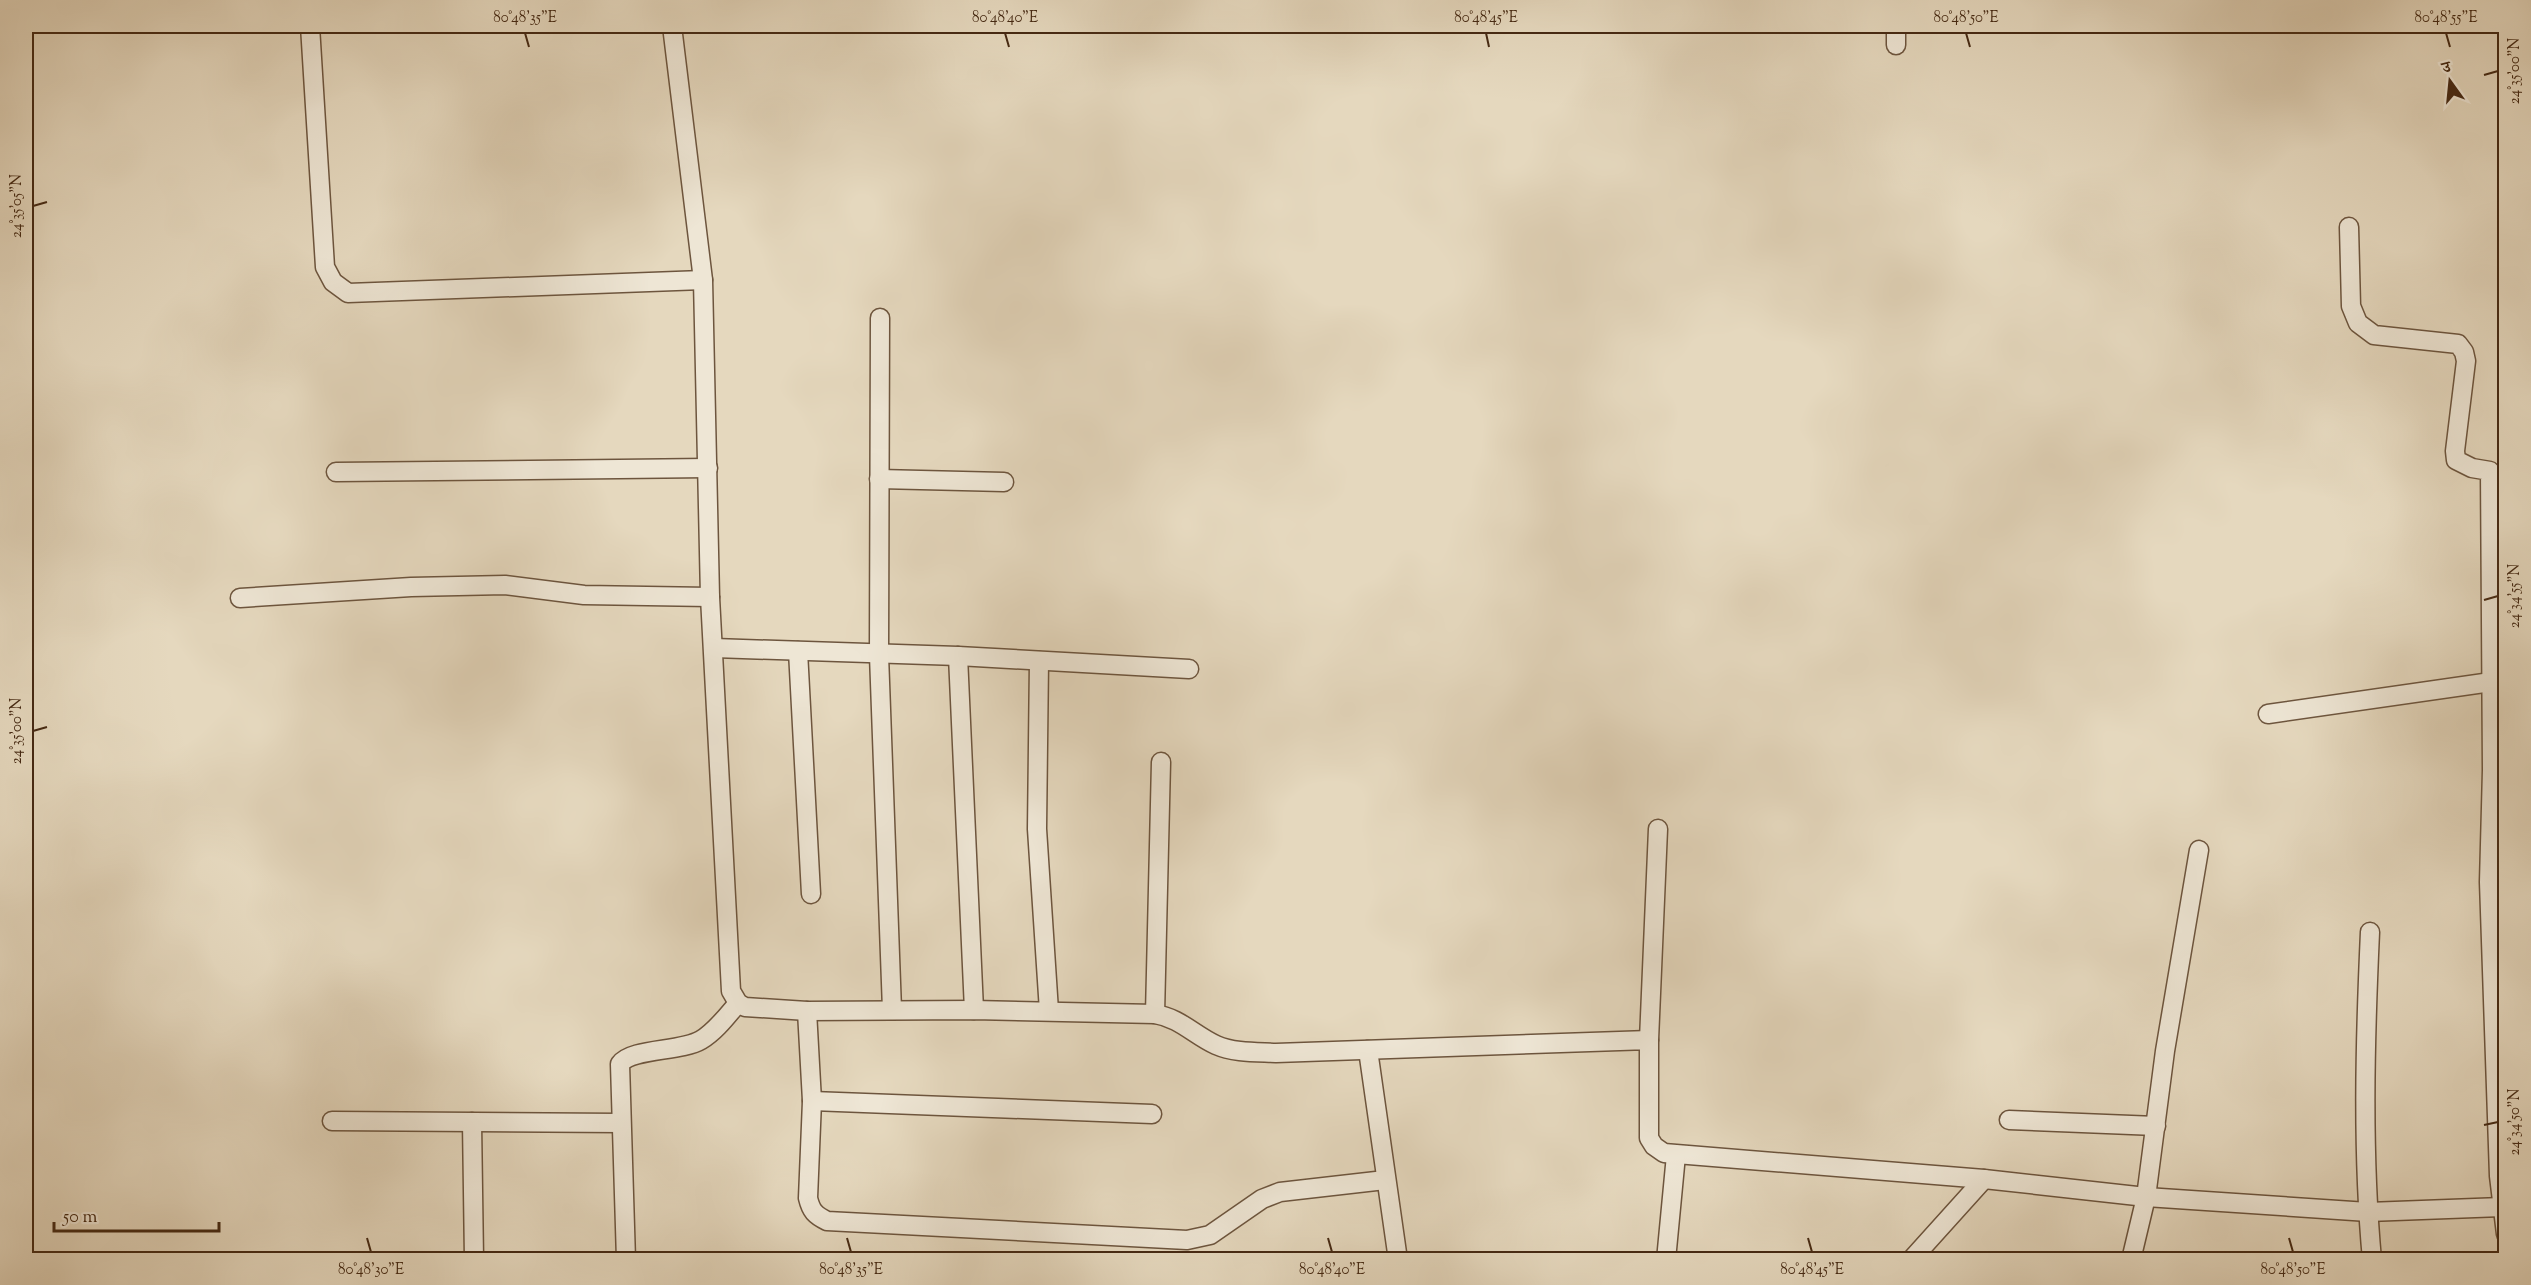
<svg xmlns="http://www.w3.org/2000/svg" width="2531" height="1285" font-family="'Sorts Mill Goudy','Noto Serif Devanagari',serif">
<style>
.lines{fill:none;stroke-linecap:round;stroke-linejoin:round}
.street-casing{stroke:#6d553e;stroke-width:21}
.street{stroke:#eee6d5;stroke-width:18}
.ticks{fill:none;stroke:#452913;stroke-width:2}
.neatline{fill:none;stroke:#452913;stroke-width:2}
.ticks-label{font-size:15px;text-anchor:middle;fill:#452913}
</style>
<rect width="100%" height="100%" fill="#e5d8be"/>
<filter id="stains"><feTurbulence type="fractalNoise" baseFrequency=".00333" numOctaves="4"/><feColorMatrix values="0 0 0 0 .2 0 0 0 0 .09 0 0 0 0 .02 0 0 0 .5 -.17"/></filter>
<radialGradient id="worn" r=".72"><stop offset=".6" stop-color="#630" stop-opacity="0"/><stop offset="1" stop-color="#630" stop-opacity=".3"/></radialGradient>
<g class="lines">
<defs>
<g id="street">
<polyline points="310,26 325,267 333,282 348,293 703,280"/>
<path d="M672 26 703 280 710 597 731 991 738 1003 745 1007 807 1011 974 1010 1155 1014C1180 1018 1194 1035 1216 1045 1234 1053 1257 1052 1276 1053L1649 1040V1138L1654 1146 1664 1153 1984 1179 2146 1197 2368 1212 2502 1207"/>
<polyline points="1896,26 1896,45"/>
<polyline points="2349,227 2351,306 2358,323 2374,335 2458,344 2464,352 2466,361 2455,451 2456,460 2472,468 2490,471 2492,770 2489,882 2499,1176 2506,1234"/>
<polyline points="880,318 879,655 892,1010"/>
<polyline points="336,472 708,468"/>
<polyline points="879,479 1004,482"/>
<polyline points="240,598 411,587 505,585 584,595 710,597"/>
<polyline points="714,648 958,656 1189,669"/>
<polyline points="798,651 811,894"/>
<polyline points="958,656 974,1010"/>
<polyline points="1039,661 1037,829 1049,1011"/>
<polyline points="2268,714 2491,682"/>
<path d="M2370 932C2365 1041 2362 1151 2372 1260"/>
<path d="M807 1011 812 1101 808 1198C811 1211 815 1215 827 1221L1187 1240 1210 1235 1262 1199 1280 1192 1385 1180"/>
<polyline points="1155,1014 1161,762"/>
<polyline points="1649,1040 1658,829"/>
<polyline points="1368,1050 1398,1260"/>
<polyline points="812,1101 1152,1114"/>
<polyline points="2009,1120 2156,1126"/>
<polyline points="332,1121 621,1123"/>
<polyline points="472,1122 474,1260"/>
<path d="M626 1260 620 1064C631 1048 681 1052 701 1040 715 1032 727 1016 738 1003"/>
<polyline points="1666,1260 1676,1155"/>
<polyline points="1911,1260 1984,1179"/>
<polyline points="2131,1260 2146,1197 2165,1051 2199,850"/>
</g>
</defs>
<!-- street casing -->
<use href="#street" class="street-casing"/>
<!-- street -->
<use href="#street" class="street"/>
</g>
<!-- ticks -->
<path class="ticks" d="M525 33 529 47M1005 33 1009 47M1486 33 1489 47M1966 33 1970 47M2446 33 2450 47M2484 75 2498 71M33 206 47 202M2484 600 2498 596M33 731 47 727M2484 1125 2498 1122M367 1238 371 1252M847 1238 851 1252M1328 1238 1332 1252M1808 1238 1812 1252M2289 1238 2293 1252"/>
<!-- margin -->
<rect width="2531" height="1285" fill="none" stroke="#e5d8be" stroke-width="66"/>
<!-- north arrow -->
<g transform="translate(2450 81) rotate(345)" stroke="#eee6d5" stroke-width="4.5" paint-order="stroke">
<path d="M0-4.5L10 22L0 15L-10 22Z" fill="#452913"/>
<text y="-9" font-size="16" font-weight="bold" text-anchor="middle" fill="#452913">उ</text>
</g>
<!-- scale -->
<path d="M54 1222v9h165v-9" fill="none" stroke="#452913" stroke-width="3"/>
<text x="63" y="1222" font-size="18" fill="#452913" stroke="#eee6d5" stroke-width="4.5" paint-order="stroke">50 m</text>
<rect x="33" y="33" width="2465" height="1219" class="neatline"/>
<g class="ticks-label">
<text x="525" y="22">80°48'35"E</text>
<text x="1005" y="22">80°48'40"E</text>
<text x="1486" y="22">80°48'45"E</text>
<text x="1966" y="22">80°48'50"E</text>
<text x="2446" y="22">80°48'55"E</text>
<text transform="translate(2514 71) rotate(-90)" y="5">24°35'00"N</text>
<text transform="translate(16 206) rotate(-90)" y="5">24°35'05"N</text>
<text transform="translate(2514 596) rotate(-90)" y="5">24°34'55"N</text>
<text transform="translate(16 731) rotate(-90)" y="5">24°35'00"N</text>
<text transform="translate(2514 1122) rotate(-90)" y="5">24°34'50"N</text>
<text x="371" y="1274">80°48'30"E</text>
<text x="851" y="1274">80°48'35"E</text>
<text x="1332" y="1274">80°48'40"E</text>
<text x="1812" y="1274">80°48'45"E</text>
<text x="2293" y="1274">80°48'50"E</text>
</g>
<rect width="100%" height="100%" filter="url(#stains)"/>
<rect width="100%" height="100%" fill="url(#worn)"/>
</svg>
